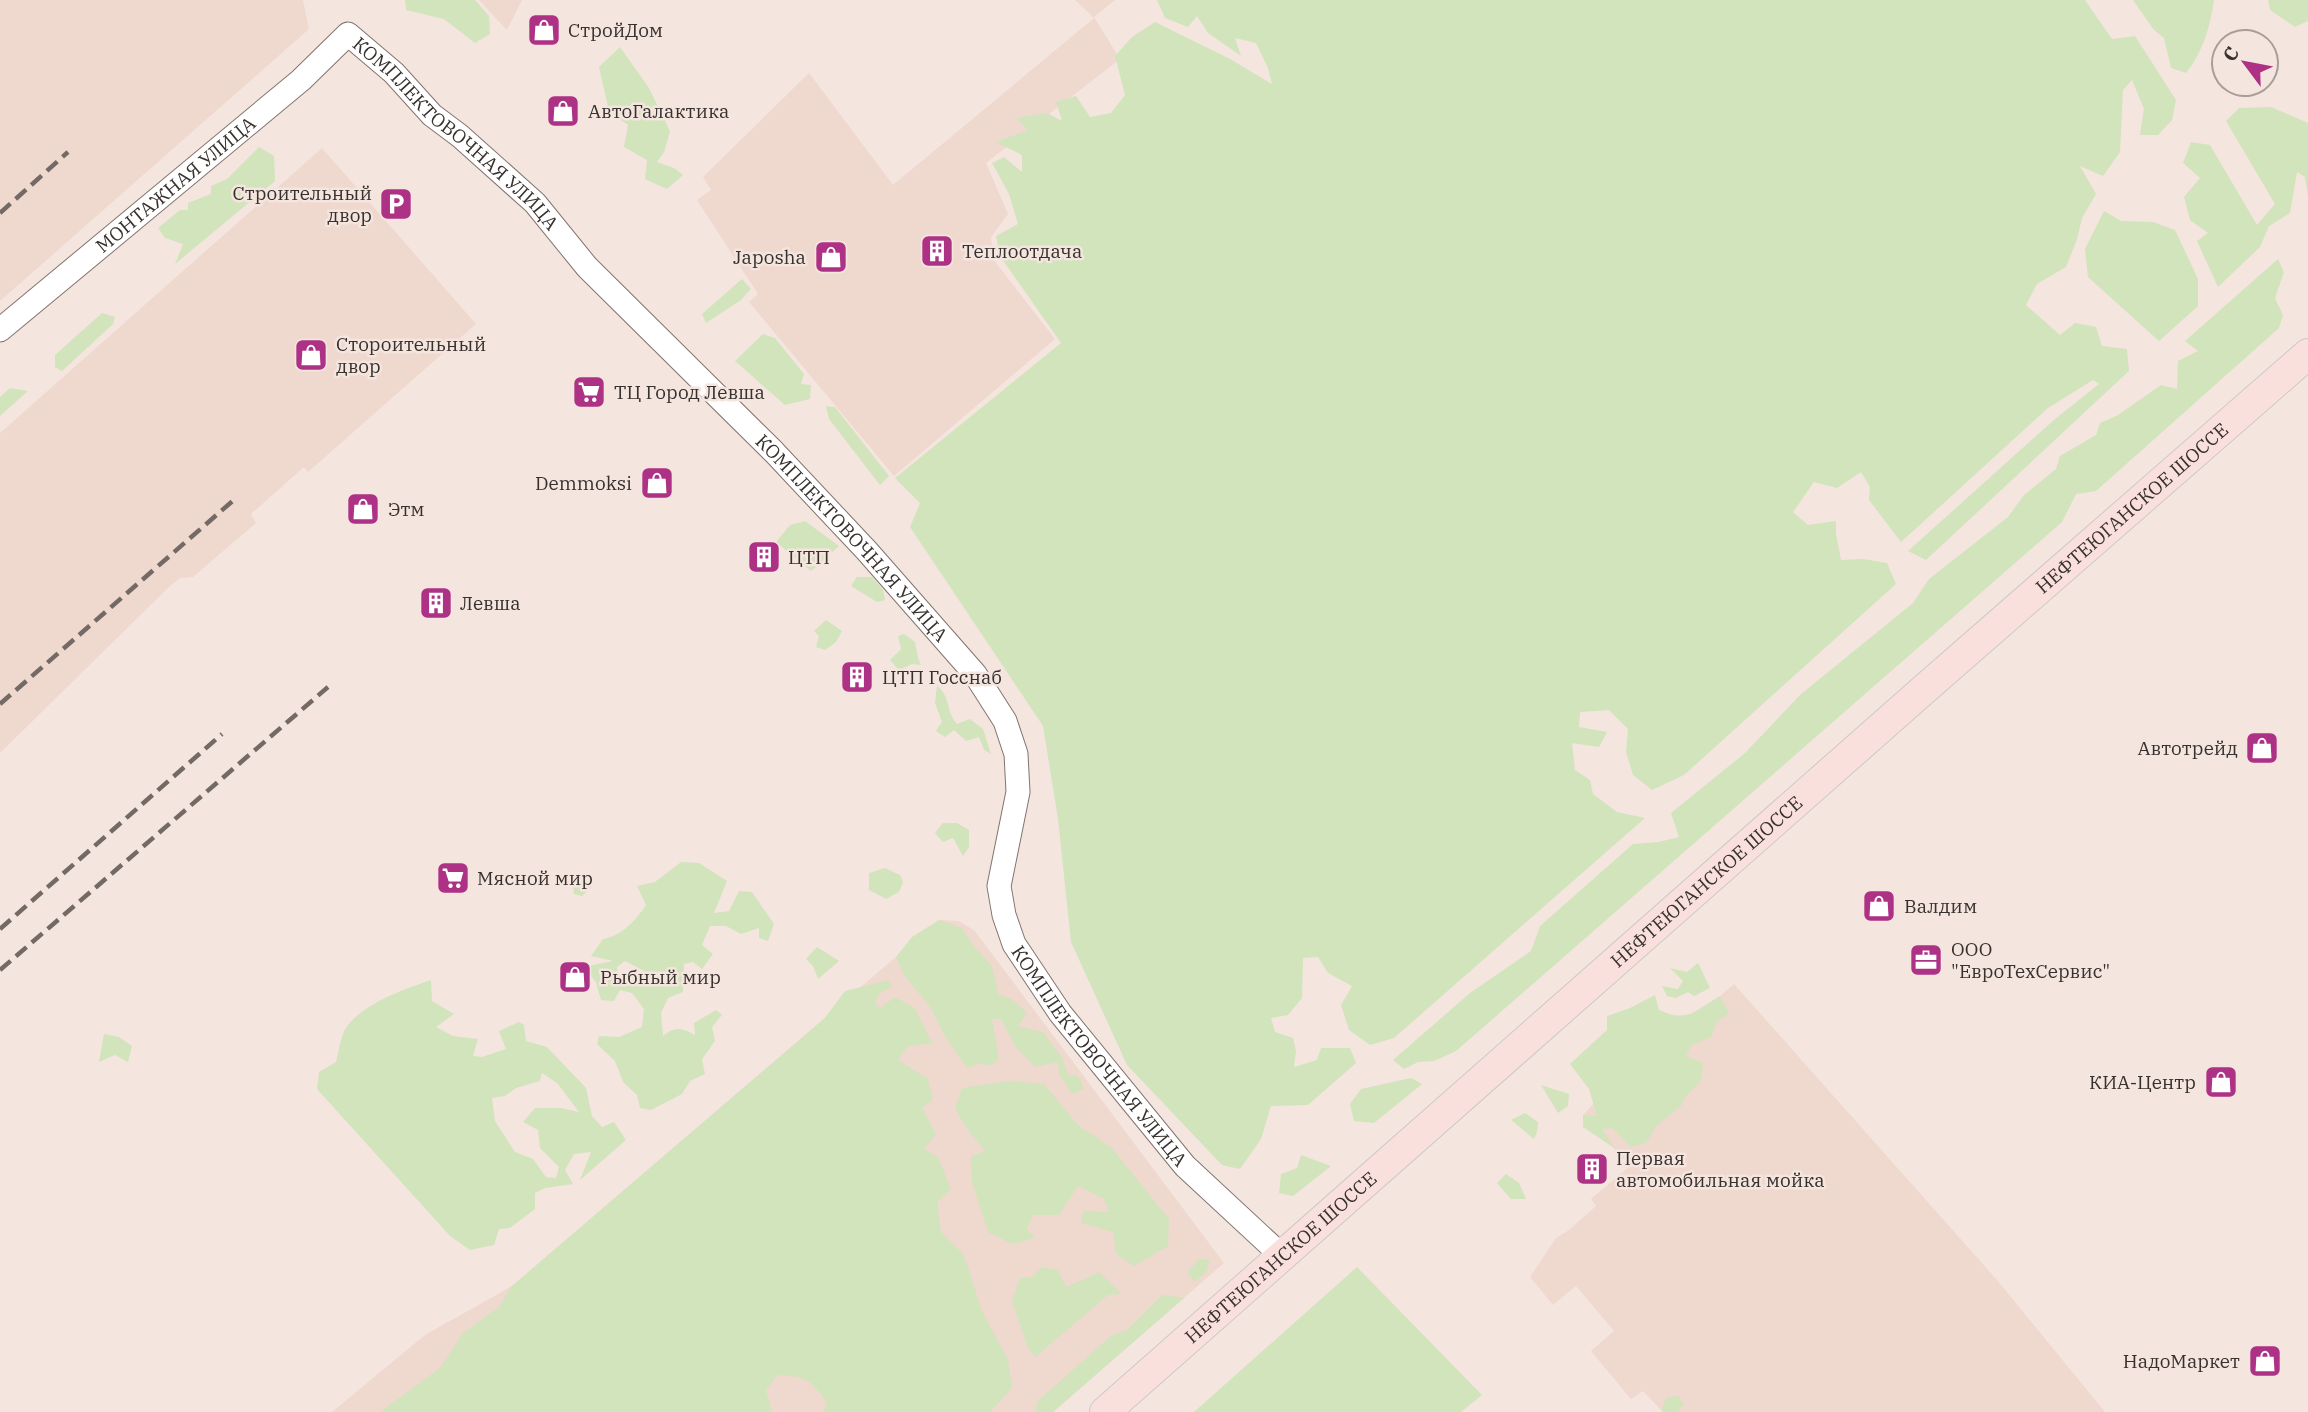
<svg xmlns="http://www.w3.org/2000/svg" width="2308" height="1412" font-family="'IBM Plex Serif',serif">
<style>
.built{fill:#efd8ce}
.green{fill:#d1e4bc;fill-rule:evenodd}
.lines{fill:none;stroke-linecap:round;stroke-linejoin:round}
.minor-casing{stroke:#82746e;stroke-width:25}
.major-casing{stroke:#cbc9c9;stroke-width:32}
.minor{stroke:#fff;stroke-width:23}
.major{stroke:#fae0dc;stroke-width:30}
.rail{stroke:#736a66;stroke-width:4.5;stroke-dasharray:14 7;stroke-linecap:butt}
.labels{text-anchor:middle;stroke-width:5;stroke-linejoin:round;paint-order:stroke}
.poi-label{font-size:19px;fill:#37312e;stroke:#f5e5df;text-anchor:start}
.street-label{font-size:19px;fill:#37312e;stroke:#f5e5df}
</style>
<rect width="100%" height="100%" fill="#f5e5df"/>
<!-- built -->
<g class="built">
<polygon points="0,0 303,0 309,29 0,301"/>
<polygon points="479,0 522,0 507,30"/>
<polygon points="1075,0 1115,0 1094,17 1120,59 986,163 1008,214 991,237 993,259 1055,339 894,476 749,302 758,294 697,200 711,190 703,177 809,73 893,185 1094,18"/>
<polygon points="322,148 476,324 308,472 304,467 251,514 256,523 193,577 180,578 169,587 0,753 0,433"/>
<polygon points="939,920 958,921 974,930 1224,1263 1053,1412 332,1412 425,1335 512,1286"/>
<polygon points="1734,984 1997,1280 2105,1412 1663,1412 1643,1391 1631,1399 1591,1351 1614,1331 1576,1286 1553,1305 1530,1277 1556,1238 1569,1230 1596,1206 1591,1199 1630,1166 1583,1115 1659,1034 1720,996"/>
</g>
<!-- green -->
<g class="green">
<polygon points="405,0 475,0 489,16 490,34 475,43 444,19 406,10"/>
<polygon points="1157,0 2085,0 2112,39 2135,36 2176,100 2172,120 2158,135 2140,135 2144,109 2132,80 2123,90 2120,152 2103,176 2080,166 2096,194 2082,218 2077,239 2066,267 2037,284 2026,305 2060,335 2075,323 2096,327 2102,346 2127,349 2129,371 1926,560 1908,551 2055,419 2099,384 2093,380 2048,408 1901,542 1869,500 1870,487 1861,472 1837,488 1814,482 1793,512 1808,525 1836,521 1836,534 1841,560 1863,559 1887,563 1896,584 1684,775 1652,790 1633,775 1626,752 1628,729 1609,710 1580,712 1579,727 1607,732 1599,747 1572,743 1575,770 1590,780 1593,794 1617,812 1645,818 1394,1038 1370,1045 1349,1030 1341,1005 1352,986 1328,973 1318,957 1303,958 1302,998 1288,1015 1271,1018 1275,1032 1293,1038 1296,1051 1294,1067 1317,1060 1321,1048 1350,1048 1356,1063 1308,1105 1271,1106 1261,1139 1240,1169 1222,1165 1127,1065 1071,942 1058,819 1043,726 910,527 920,503 895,478 1061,343 1000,256 996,236 1018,224 1009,194 992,163 1004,157 1022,172 1022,155 996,142 1028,130 1016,118 1047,113 1062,121 1056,102 1076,96 1090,117 1111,113 1125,95 1115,56 1132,37 1155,22 1230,59 1272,84 1268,68 1256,43 1235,38 1241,56 1208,33 1197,16 1188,27 1165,18"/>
<path d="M2133 0H2214C2210 27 2203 52 2186 73L2171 68 2164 38 2154 30Z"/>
<polygon points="2268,0 2308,0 2308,21 2295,27 2270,10"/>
<polygon points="620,47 649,88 670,131 664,152 657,162 674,168 683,175 667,189 645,179 647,160 624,147 628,125 609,111 599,67"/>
<polygon points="2271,107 2308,123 2308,196 2305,177 2297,172 2290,213 2269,226 2260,247 2218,287 2197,241 2208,233 2190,220 2184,197 2200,178 2183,163 2191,142 2210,145 2257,225 2275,204 2226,121 2239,108"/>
<polygon points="259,147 274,156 275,181 175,264 183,244 165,238 158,228 180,210 188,210 188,203 211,194 211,186 227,179"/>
<polygon points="2104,211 2121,221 2153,222 2175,230 2198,279 2198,306 2159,341 2088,277 2085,249"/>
<polygon points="2278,259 2284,272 2275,298 2283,315 2279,328 2096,491 2076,494 2062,522 1456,1051 1434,1061 1418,1062 1404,1069 1393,1060 1470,993 1531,951 1540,926 1633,844 1659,842 1679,837 1671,813 1745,753 1801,694 1913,603 1929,579 2008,517 2024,495 2056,469 2060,456 2096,435 2100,423 2118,415 2161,385 2177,389 2178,361 2198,351 2185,341"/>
<polygon points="742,279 751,289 741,300 706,323 702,314"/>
<polygon points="102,313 115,317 113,324 62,371 55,367 55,355"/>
<polygon points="763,334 775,338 804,374 801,384 811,385 810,399 785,405 735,361"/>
<polygon points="10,388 28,391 0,416 0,397"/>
<polygon points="826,406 835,407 889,476 880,485 829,419"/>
<polygon points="805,521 839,546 811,571 776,542 790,525"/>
<polygon points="857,577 872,577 883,590 885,600 877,602 851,586"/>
<polygon points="826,620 842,631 836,642 825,650 816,647 819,636 814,631"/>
<polygon points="904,634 915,642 918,658 921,665 912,664 899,670 890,660 901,649 898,636"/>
<path d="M937 685C953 701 944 708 957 724L970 719 983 729 991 754 984 750 979 737 966 741 954 730 945 737 936 731 942 722 935 703Z"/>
<polygon points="943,823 957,823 969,830 969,847 963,856 953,838 943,842 935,833"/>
<path d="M681 862 699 863 727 881 714 913 729 911 739 891 752 892 774 924 768 941 759 938V928L741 934 726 926H710L702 945 713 954 702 969 693 962 684 964 683 992 668 998 661 1013 663 1036C676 1026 681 1028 695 1035L694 1023 716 1010 722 1015 712 1027 715 1041 702 1059 705 1074 690 1081 682 1094 651 1110 640 1108 637 1095 623 1082 615 1061 597 1044 599 1036 619 1037 642 1027 644 1009 632 993 620 990 614 1001 601 1000 596 982 583 967 613 961 591 956 603 939C622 936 636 920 646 905L637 886 655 882ZM625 961 644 971 646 983 639 982 632 976H618L617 967Z"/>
<polygon points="885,868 900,875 903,882 899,892 886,899 869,890 869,873"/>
<polygon points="578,876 583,881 593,885 582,896 574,894 573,887 566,880"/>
<polygon points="939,920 962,928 974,947 992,966 998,994 1013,1000 1027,1013 1018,1026 1043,1032 1063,1059 1068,1075 1078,1076 1084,1089 1072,1094 1059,1073 1058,1062 1035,1067 1015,1046 1001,1019 992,1019 999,1059 990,1066 981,1063 967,1068 946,1038 931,1008 904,975 896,957 912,937"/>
<polygon points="817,947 839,961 818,979 813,966 806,959"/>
<polygon points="1698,963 1710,988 1694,996 1688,992 1676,998 1667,996 1662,986 1678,989 1683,981 1670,968 1687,972"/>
<path d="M431 980 432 1001 454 1014 436 1027 453 1036 478 1039 473 1056 482 1057 506 1049 499 1031 519 1022 524 1025 526 1041 547 1047 586 1088 592 1116 602 1127 614 1122 626 1140 580 1180 591 1152 574 1154 565 1170 573 1184 545 1188 535 1193V1209L510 1228 499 1229 494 1245 470 1250 450 1236 317 1089 319 1072 336 1062C339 1051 341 1033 348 1025 367 1002 405 989 431 980ZM542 1073 557 1083 579 1112 561 1108H535L523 1122 538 1130 540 1148 559 1167 556 1178 546 1177 533 1159 515 1152 495 1121 492 1098 505 1096 516 1088 540 1081Z"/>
<path d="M888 980 893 986 880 993 875 1003 880 1008 895 997 915 1008 932 1043 907 1047 898 1060 928 1079 933 1099 922 1108 936 1134 924 1149 938 1157 951 1189 937 1202 941 1232 964 1255 982 1311 1008 1360 1012 1388 990 1412H823L827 1403C810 1379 807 1377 777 1375L766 1390 772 1412H380L440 1368 463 1333 500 1306 512 1286 824 1019 845 991Z"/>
<path d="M1655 995 1659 1010C1686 1023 1697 1011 1720 996L1729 1013 1716 1023 1711 1037 1691 1045 1686 1056 1703 1063 1701 1080 1685 1097 1681 1106 1657 1125 1646 1143 1631 1147 1612 1128 1602 1129 1614 1148 1583 1127V1115L1597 1116 1589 1089 1570 1064 1607 1030V1016L1630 1008Z"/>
<polygon points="104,1034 119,1037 132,1046 128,1062 115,1055 99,1062"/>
<polygon points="1411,1078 1422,1084 1374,1123 1354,1121 1350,1104 1361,1089"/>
<polygon points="1010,1081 1044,1084 1079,1126 1111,1147 1169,1219 1168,1246 1134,1266 1116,1254 1113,1232 1081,1223 1084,1211 1109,1212 1104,1199 1078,1186 1059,1215 1033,1215 1027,1229 1035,1238 1012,1244 988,1232 972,1182 971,1156 986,1151 969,1132 955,1108 962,1088"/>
<polygon points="1541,1085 1569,1094 1568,1106 1558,1113"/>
<polygon points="1525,1113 1538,1122 1537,1132 1534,1139 1511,1120"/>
<polygon points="1301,1155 1331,1166 1293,1196 1279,1193 1281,1174 1297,1168"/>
<polygon points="1506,1174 1519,1183 1526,1199 1511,1199 1497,1183"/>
<polygon points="1210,1259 1206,1273 1194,1282 1187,1273 1198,1260"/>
<polygon points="1042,1267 1057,1270 1067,1287 1099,1272 1122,1294 1108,1295 1035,1357 1028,1348 1012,1302 1020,1278 1032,1277"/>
<polygon points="1357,1267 1482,1395 1461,1412 1194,1412"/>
<polygon points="1162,1295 1184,1298 1053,1412 1035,1412 1038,1401 1112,1335 1127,1330"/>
<polygon points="1678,1396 1684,1405 1677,1412 1663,1412 1661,1410 1667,1397"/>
</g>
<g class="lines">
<defs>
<g id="minor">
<path id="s1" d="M0 330 301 80 348 34 394 73 432 115 460 136 535 203 587 267 774 452 867 551 975 674 1005 721 1016 754 1018 792 999 886 1004 915 1014 944 1060 1013 1185 1166 1283 1257"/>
</g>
<g id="major">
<path id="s2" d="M1105 1412 1929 685 2308 354"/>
</g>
</defs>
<!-- minor casing -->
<use href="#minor" class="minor-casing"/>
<!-- major casing -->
<use href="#major" class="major-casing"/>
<!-- minor -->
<use href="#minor" class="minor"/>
<!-- major -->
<use href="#major" class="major"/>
<!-- rail -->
<g class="rail">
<polyline points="0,213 68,152"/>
<polyline points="0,704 236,498"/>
<polyline points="0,929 222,734"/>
<polyline points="0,970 328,687"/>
</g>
</g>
<!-- icons -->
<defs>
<symbol id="shop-square" viewBox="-11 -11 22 22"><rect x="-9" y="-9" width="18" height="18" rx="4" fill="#ad3184" stroke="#f5e5df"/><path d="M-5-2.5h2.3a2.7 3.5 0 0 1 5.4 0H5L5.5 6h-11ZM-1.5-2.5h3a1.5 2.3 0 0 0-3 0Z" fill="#fff"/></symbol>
<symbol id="parking-square" viewBox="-11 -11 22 22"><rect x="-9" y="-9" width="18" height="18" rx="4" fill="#ad3184" stroke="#f5e5df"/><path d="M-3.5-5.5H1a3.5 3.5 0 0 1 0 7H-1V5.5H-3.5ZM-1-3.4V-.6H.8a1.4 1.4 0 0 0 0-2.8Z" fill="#fff"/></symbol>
<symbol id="building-square" viewBox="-11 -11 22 22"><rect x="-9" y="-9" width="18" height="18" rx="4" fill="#ad3184" stroke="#f5e5df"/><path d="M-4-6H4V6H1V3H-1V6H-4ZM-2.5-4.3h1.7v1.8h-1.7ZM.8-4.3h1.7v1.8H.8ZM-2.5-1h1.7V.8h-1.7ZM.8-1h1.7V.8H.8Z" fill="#fff"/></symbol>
<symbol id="supermarket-square" viewBox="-11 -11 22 22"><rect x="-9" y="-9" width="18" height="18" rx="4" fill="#ad3184" stroke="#f5e5df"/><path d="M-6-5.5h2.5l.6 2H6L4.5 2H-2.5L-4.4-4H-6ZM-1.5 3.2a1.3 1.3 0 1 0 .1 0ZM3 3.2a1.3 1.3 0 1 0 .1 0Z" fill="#fff"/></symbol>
<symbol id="office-square" viewBox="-11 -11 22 22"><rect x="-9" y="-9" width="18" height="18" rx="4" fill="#ad3184" stroke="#f5e5df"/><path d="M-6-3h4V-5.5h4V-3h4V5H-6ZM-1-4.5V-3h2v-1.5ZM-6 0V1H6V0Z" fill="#fff"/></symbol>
</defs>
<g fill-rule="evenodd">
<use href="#shop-square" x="525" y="11" width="38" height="38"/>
<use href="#shop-square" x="544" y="92" width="38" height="38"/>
<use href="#parking-square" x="377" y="185" width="38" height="38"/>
<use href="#building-square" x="918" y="232" width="38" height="38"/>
<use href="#shop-square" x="812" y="238" width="38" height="38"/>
<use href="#shop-square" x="292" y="336" width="38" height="38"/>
<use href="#supermarket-square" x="570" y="373" width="38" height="38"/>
<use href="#shop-square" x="638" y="464" width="38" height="38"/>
<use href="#shop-square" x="344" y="490" width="38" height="38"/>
<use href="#building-square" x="745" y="538" width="38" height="38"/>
<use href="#building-square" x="417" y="584" width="38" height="38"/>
<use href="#building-square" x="838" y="658" width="38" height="38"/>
<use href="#shop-square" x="2243" y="729" width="38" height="38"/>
<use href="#supermarket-square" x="434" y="859" width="38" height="38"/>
<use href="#shop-square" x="1860" y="887" width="38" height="38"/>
<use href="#office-square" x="1907" y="941" width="38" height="38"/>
<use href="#shop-square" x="556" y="958" width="38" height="38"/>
<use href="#shop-square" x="2202" y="1063" width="38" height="38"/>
<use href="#building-square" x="1573" y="1150" width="38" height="38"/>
<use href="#shop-square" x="2246" y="1342" width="38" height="38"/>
</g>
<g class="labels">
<!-- poi labels -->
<g class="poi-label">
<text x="568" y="37">СтройДом</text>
<text x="588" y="118">АвтоГалактика</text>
<text x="372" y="200" text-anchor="end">Строительный<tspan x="372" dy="22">двор</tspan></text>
<text x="962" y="258">Теплоотдача</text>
<text x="806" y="264" text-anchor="end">Japosha</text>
<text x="336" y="351">Стороительный<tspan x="336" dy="22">двор</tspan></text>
<text x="614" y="399">ТЦ Город Левша</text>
<text x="632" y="490" text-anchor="end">Demmoksi</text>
<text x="388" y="516">Этм</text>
<text x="788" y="564">ЦТП</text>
<text x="460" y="610">Левша</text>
<text x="882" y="684">ЦТП Госснаб</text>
<text x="2238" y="755" text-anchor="end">Автотрейд</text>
<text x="477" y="885">Мясной мир</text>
<text x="1904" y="913">Валдим</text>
<text x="1951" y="956">ООО<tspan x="1951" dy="22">"ЕвроТехСервис"</tspan></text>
<text x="600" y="984">Рыбный мир</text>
<text x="2196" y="1089" text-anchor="end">КИА-Центр</text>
<text x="1616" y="1165">Первая<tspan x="1616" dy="22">автомобильная мойка</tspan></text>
<text x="2240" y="1368" text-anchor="end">НадоМаркет</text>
</g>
<!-- street labels -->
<g class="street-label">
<text dy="7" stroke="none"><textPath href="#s1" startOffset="604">КОМПЛЕКТОВОЧНАЯ УЛИЦА</textPath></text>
<text dy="7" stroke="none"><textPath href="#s1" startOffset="228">МОНТАЖНАЯ УЛИЦА</textPath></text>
<text dy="7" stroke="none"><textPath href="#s2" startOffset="1368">НЕФТЕЮГАНСКОЕ ШОССЕ</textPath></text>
<text dy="7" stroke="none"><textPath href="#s1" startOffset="1171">КОМПЛЕКТОВОЧНАЯ УЛИЦА</textPath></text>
<text dy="7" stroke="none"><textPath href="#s2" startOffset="802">НЕФТЕЮГАНСКОЕ ШОССЕ</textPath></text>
<text dy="7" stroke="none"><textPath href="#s1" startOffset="1780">КОМПЛЕКТОВОЧНАЯ УЛИЦА</textPath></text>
<text dy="7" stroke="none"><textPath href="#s2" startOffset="234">НЕФТЕЮГАНСКОЕ ШОССЕ</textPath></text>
</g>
</g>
<!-- north arrow -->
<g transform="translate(2245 63) rotate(302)"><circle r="33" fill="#f5e5df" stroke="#a99d98" stroke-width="2"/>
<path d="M0-5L12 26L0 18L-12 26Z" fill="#ad3184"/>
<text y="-10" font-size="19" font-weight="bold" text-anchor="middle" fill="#37312e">С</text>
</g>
</svg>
